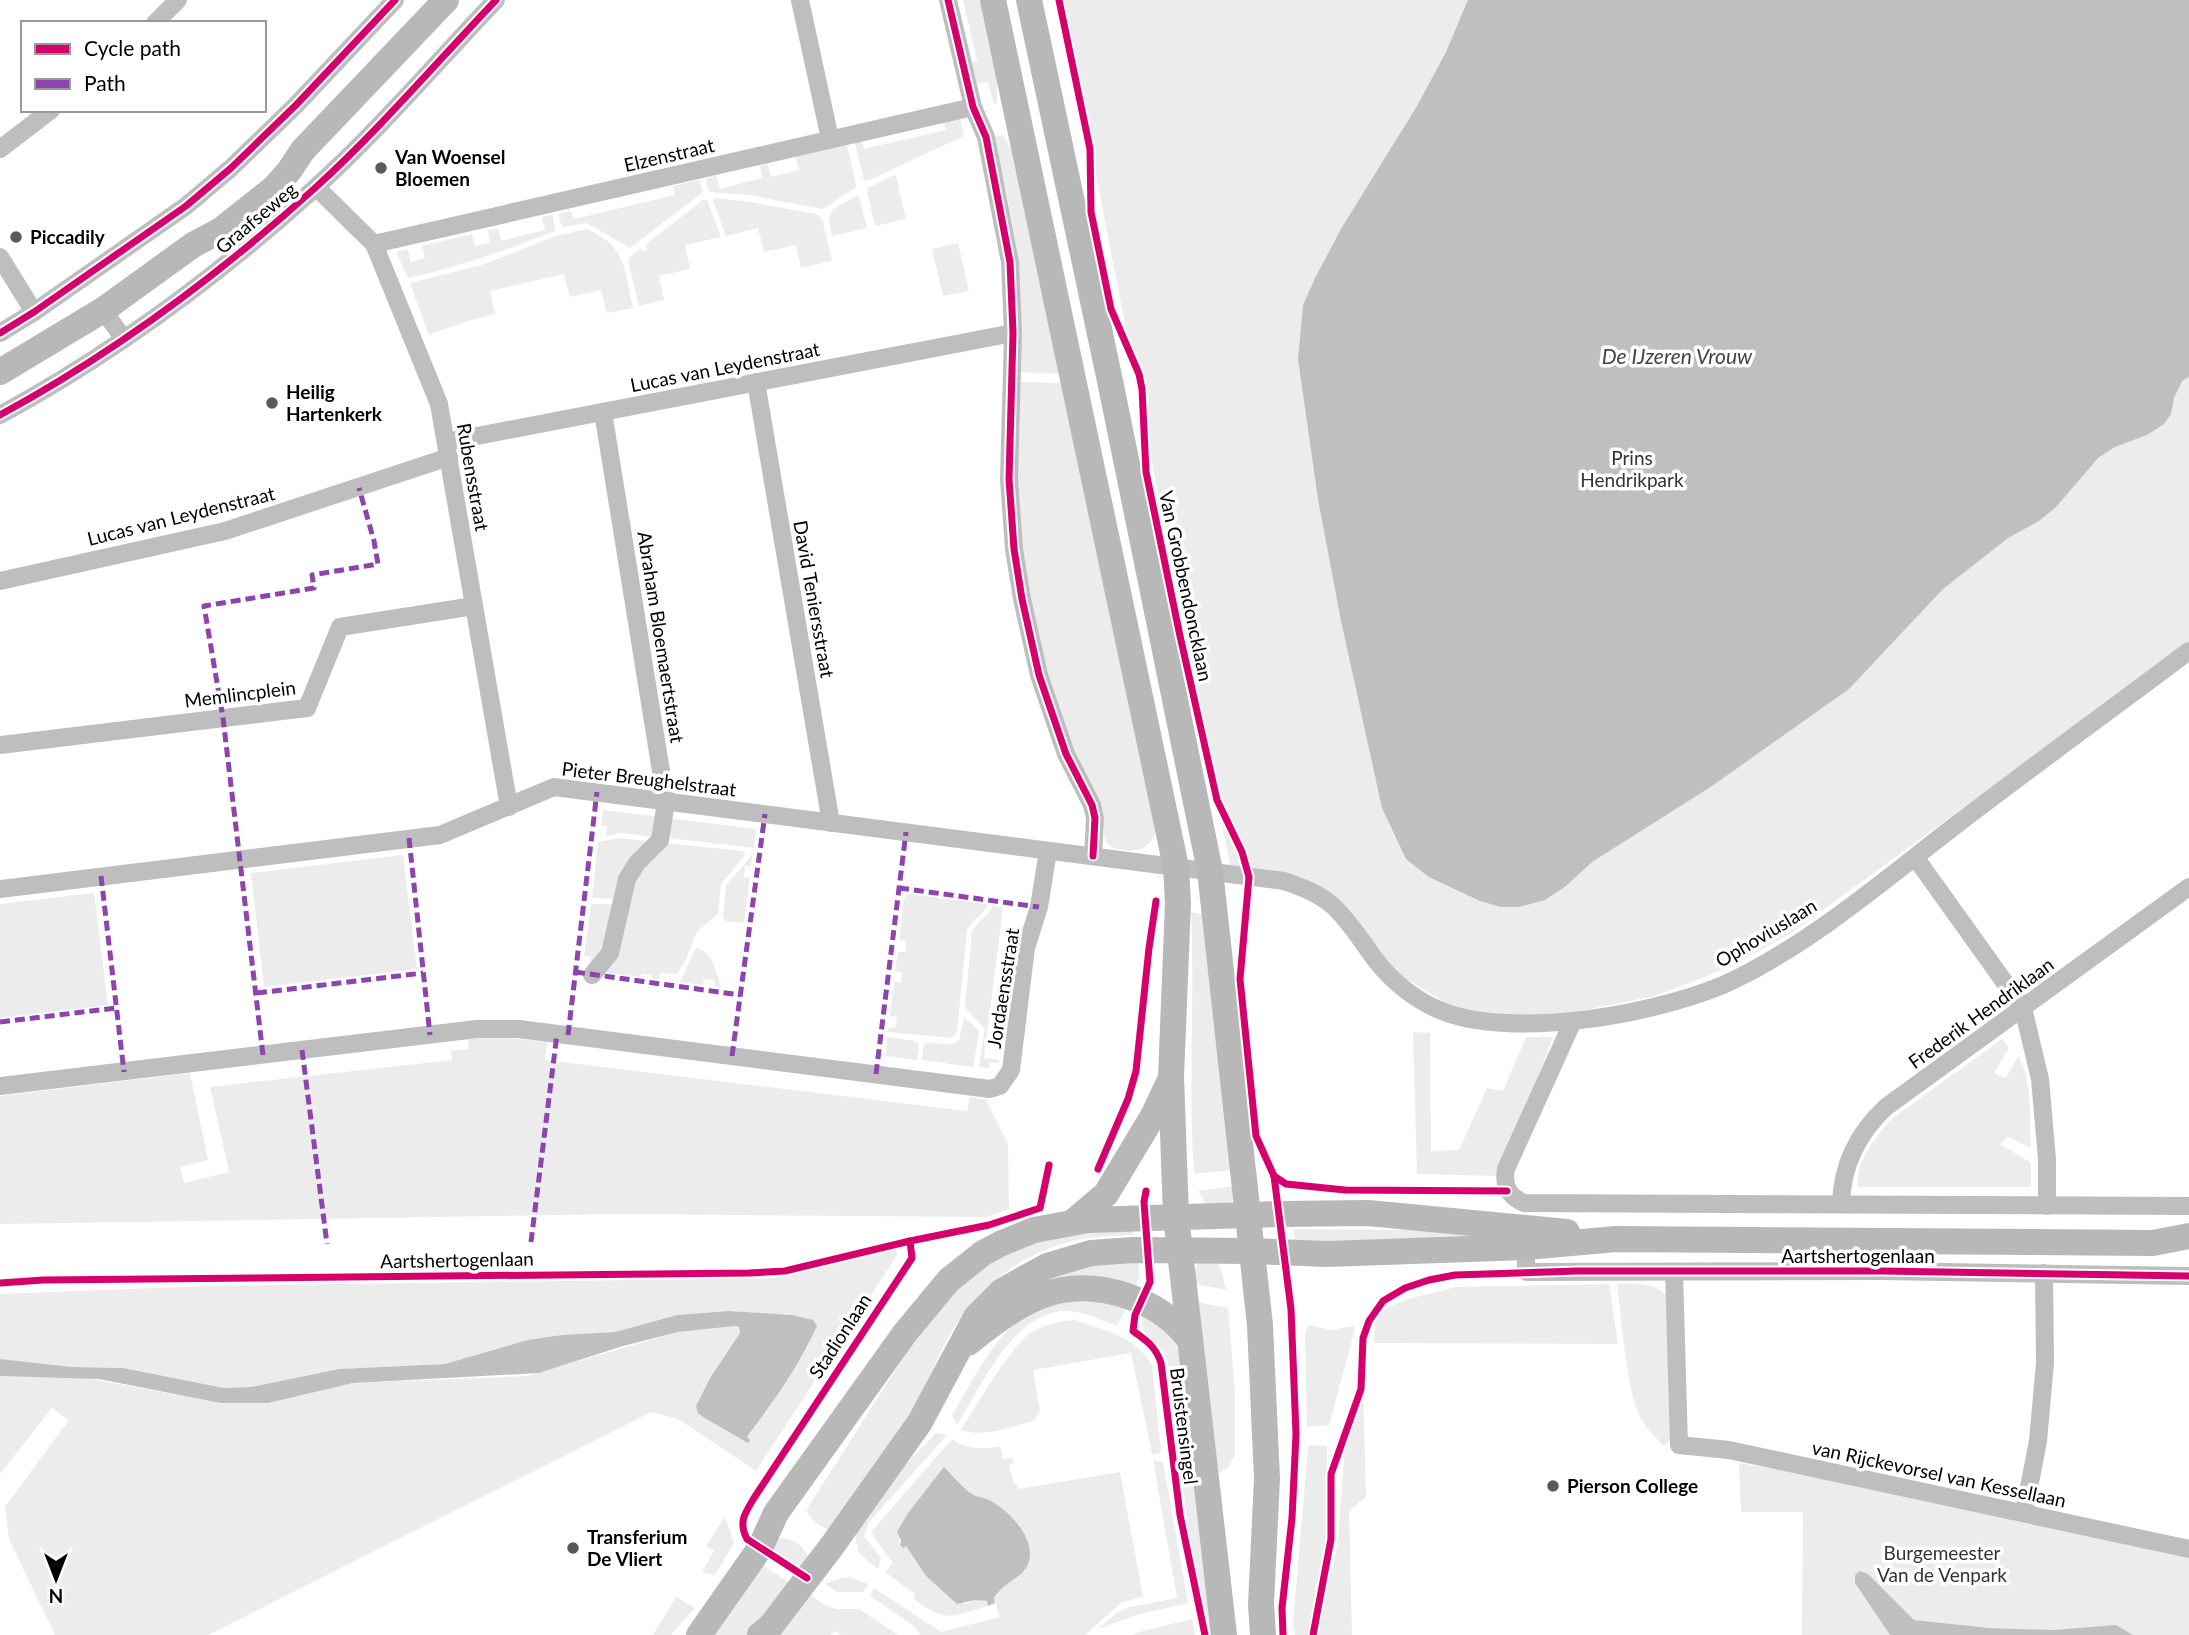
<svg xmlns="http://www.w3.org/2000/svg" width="2189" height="1635" font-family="Lato,sans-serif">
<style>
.green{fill:#ececec}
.water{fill:#bfbfbf}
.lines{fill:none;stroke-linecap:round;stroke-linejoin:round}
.street{stroke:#bebebe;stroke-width:18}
.secondary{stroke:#b8b8b8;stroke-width:26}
.quiet{stroke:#8e44ad;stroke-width:5;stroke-dasharray:10 5;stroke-linecap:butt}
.cycleway-casing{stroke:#fff;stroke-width:11}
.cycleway{stroke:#d6006c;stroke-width:7}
.poi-dot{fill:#595959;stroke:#fff;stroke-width:2.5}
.labels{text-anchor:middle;stroke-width:7;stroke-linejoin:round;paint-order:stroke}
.street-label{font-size:19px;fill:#000;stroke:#fff}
.poi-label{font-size:19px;font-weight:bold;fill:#000;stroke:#fff;text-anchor:start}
.park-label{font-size:19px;fill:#333;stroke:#fff}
.water-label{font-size:21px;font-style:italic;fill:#444;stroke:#fff}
</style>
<rect width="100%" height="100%" fill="#fff"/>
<!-- green -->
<g class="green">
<polygon points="963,0 982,0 997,69 997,103 994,104 988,82 977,83 971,63 977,61"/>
<polygon points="1062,0 2189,0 2189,643 1790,934 1730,967 1655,996 1525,1022 1464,1014 1397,973 1341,906 1231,870"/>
<polygon points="960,118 964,136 867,181 864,180 855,143 862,141 864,149 946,130 944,122"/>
<path d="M1003 135 1016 159 1061 374 1020 372C1021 336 1021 300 1018 264 1014 221 1003 179 994 137Z"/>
<polygon points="847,145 856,185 855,188 823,209 749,195 710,192 705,179 716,176 720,189 762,178 760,166 768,164 771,177 799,170 796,157"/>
<polygon points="893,175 896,176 906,219 875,226 867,191 868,188"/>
<polygon points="699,180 703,192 630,248 587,223 562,227 558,214 571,211 574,219 675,195 673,186"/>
<path d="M857 196 859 197 867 228 832 236C825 206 833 210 857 196Z"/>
<polygon points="715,198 750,202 816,214 822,219 832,261 801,268 796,245 764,252 758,228 726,236 713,201"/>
<polygon points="703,200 707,200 721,237 685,245 690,269 659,276 664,300 639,306 628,259 640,248 644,252 648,249 645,245"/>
<path d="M553 215 555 231C506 250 459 267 408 278L396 252 407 249 411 262 425 258 422 246 472 234 475 246 490 243 488 230 498 228 501 241 545 230 542 217Z"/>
<path d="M586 229C627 245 624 270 633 308L607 313 601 290 570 297 564 274 490 291 495 314 464 322 429 335 410 283 482 265 556 236Z"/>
<polygon points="958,243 969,291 943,296 932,249"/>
<path d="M1019 382 1063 383 1156 831C1154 839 1149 846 1140 849 1134 851 1130 851 1124 850 1093 847 1109 823 1101 805 1094 788 1083 774 1076 757 1043 678 1019 564 1017 477 1016 446 1018 413 1019 382Z"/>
<polygon points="603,810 661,817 654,837 620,833 606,837 607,826 601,825"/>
<polygon points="667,818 756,829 754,848 669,838"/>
<polygon points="619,838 648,841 614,899 592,898 598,842"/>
<polygon points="665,843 743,851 745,855 721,884 718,914 697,931 687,957 677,974 660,973 659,979 652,979 652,975 641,974 641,977 598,972 626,889"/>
<polygon points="403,855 417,969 264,987 251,873"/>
<polygon points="752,855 751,866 745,866 744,877 750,878 744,923 725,921 723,916 726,886"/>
<polygon points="94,893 108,1005 0,1018 0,904"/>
<path d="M909 894 988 904C983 916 971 919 967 931L957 1032 952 1038 887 1032 888 1028H895L897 1017 890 1016 894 982 901 983 902 972 895 971 898 952H905L906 941 899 940 904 898Z"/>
<polygon points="591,904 613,904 611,940 589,971 591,957 584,956"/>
<path d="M993 905 1003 908 984 1058 999 1060V1063L990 1062 989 1068 979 1067 985 1029 967 1010 965 1005 972 932C977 921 989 917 993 905Z"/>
<path d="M1191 912 1206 915 1233 1170 1194 1174C1188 1087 1195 999 1191 912Z"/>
<path d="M696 948C713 951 716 972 721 987L715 986 714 980 704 979 703 985 680 982Z"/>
<polygon points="964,1017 979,1031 973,1067 922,1060 924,1045 926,1043 952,1044 959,1040"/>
<polygon points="1413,1032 1430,1033 1431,1151 1459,1150 1487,1088 1503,1091 1526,1037 1553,1037 1501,1176 1417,1174"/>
<polygon points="500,1037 547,1042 545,1060 967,1111 970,1097 986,1100 1008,1144 1009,1209 986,1217 623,1214 0,1224 0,1096 190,1073 208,1160 180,1167 184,1183 229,1172 210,1087 452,1060 451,1051 469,1049 468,1039"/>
<polygon points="887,1037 916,1041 919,1045 917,1060 885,1056"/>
<path d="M2002 1039 2009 1048 1994 1073 2006 1078 2018 1056C2032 1074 2030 1124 2031 1148L2008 1137 2000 1144 2031 1163V1187H1858C1853 1165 1878 1133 1893 1118Z"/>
<polygon points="1235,1186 1234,1199 1229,1205 1208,1207 1198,1191"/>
<polygon points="1294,1229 1417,1230 1492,1236 1295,1243"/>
<path d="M1134 1231V1235C1115 1236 1095 1236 1076 1240 1022 1252 973 1290 948 1338 931 1370 919 1404 901 1435 881 1468 856 1500 833 1532 823 1528 810 1521 807 1511L810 1504 912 1344 965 1281 996 1260 1022 1247 1054 1236 1076 1232Z"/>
<polygon points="896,1250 897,1255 756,1471 678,1419 651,1412 208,1635 55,1635 9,1539 5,1507 69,1420 52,1408 0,1474 0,1376 87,1378 220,1403 245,1403 353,1383 527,1376 678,1332 735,1326 738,1327 740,1333 710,1377 696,1406 698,1413 745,1441 772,1403 810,1343 792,1315 729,1311 677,1315 615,1332 562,1335 445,1364 339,1369 251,1387 224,1388 123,1368 72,1367 0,1359 0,1294 208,1286 774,1278"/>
<polygon points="1138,1257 1140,1276 1134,1287 1025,1286 1061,1268"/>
<polygon points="1199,1260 1216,1260 1221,1269 1226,1290 1195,1284 1194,1273"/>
<polygon points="1609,1284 1618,1344 1374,1343 1375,1318 1378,1312 1408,1299 1456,1287"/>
<path d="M1617 1284C1636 1284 1653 1281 1667 1296L1672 1438 1664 1446C1653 1435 1643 1425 1637 1410 1625 1377 1622 1321 1617 1284Z"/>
<path d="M1085 1299 1126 1308 1117 1326C1104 1321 1090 1314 1076 1312 1018 1301 982 1385 957 1425L952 1416C973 1381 1000 1321 1041 1307 1054 1302 1071 1302 1085 1299Z"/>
<polygon points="1197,1302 1228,1308 1235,1392 1235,1455 1228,1468 1218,1473"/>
<path d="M1143 1315 1169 1333 1179 1352 1214 1635H1210L1188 1530 1168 1363C1166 1358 1164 1353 1161 1348 1152 1337 1137 1331 1143 1315Z"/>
<path d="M1074 1320C1103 1330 1136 1336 1152 1365L1161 1451 1158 1454H1152L1131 1353 1033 1370 1040 1410 1035 1420C1011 1427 986 1438 961 1430 976 1406 1011 1346 1032 1332 1046 1324 1058 1321 1074 1320Z"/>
<polygon points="1309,1325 1330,1330 1353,1326 1355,1329 1329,1425 1307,1427 1305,1331"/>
<polygon points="1363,1385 1366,1497 1349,1511 1352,1635 1295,1635 1293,1624 1308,1448 1310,1445 1327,1446 1326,1539 1321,1570 1332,1572 1338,1540 1345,1445"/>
<polygon points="936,1433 947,1435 869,1522 864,1536 881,1558 878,1569 859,1553 856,1541 856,1526 878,1493"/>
<path d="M952 1439C965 1449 984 1450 1000 1446L1003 1459 1013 1458 1014 1463 1009 1465 1014 1484H1017L1018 1489 1120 1472 1143 1597 1122 1602 1085 1635H920L914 1626 870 1596 874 1588 941 1632 1000 1617 994 1598 1004 1584 1011 1582 987 1499 974 1496 944 1468 908 1513 898 1532 900 1545 906 1546 926 1576 965 1604 975 1600 987 1601 988 1606C950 1616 948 1624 914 1599L915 1594 885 1572 893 1563 874 1537 872 1531Z"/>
<polygon points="1153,1460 1163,1462 1188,1603 1136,1615 1098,1629 1118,1612 1130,1607 1177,1598"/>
<polygon points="1739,1463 1801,1474 2189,1557 2189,1635 2133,1635 2083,1628 2053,1630 1990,1628 1914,1620 1868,1574 1855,1583 1890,1635 1802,1635 1803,1512 1741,1512"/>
<polygon points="725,1516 734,1543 715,1575 702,1572 714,1551 706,1546"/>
<path d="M782 1538C794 1540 803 1545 808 1556L801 1568 769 1548 775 1540Z"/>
<polygon points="759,1563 790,1583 770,1613 747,1635 711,1635"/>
<polygon points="849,1577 868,1584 863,1592 837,1592 825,1584 840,1578"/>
<polygon points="808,1594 829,1607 837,1609 859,1609 898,1635 841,1635 836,1631 829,1635 774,1635"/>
<polygon points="676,1597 695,1608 671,1635 653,1635"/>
<polygon points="1192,1619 1195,1635 1132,1635 1139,1632"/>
</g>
<!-- water -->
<g class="water">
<polygon points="1468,0 2189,0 2189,377 2182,381 2174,398 2171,414 2164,424 2147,435 2115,447 2098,458 2056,507 2039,521 2008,538 1943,589 1849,689 1712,786 1592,862 1566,886 1545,900 1519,907 1501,907 1480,901 1429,877 1406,859 1382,808 1340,616 1318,499 1298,359 1303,305 1315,278 1341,229 1417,106 1446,52"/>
<path d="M729 1311 792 1315 813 1320 817 1326C799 1366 773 1402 747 1437L750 1440 748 1443 703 1417 698 1413 696 1406 710 1378 740 1333 739 1327 735 1326 678 1332 623 1346 539 1373 353 1383 268 1403H220L99 1379 0 1376V1359L72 1367 123 1368 224 1388 251 1387 339 1369 445 1364 528 1340 562 1335 615 1332 677 1315Z"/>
<path d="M944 1467C953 1476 962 1487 972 1494 976 1497 982 1497 987 1499 1007 1508 1038 1539 1028 1564 1023 1578 1003 1582 994 1598L995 1603 988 1606 987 1601 975 1600 957 1604 926 1576 906 1546 903 1548 900 1545 901 1541 897 1532 908 1513Z"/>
<polygon points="1860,1571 1868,1574 1914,1620 1990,1628 2053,1630 2116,1625 2133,1635 1890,1635 1855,1583 1855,1575"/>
</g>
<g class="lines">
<!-- street -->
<g class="street">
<polyline points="800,0 830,139"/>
<polyline points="948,0 973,107 986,137 1010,262 1013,333 1009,479 1014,549 1022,599 1039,675 1066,754 1092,805 1095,818 1093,856"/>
<polyline points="155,23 178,0"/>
<polyline points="0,149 51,110"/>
<polyline points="316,187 374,244 439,404 509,807"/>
<polyline points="374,244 973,107"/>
<polyline points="0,257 34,312"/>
<polyline points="103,310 124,339"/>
<polyline points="0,333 34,312 186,206 231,168 296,105 395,0"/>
<polyline points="756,382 831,823"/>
<path d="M0 415C114 353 219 275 315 188 379 130 436 63 496 0"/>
<polyline points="446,442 1013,333"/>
<polyline points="0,581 225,531 449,457"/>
<polyline points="0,745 307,708 340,627 474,606"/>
<polyline points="1915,857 2023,1008 2040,1079 2047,1159 2047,1206"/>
<path d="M0 889 440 835 554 787 1284 881C1301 887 1318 893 1332 905 1350 921 1363 944 1378 963 1393 982 1416 1000 1437 1009 1510 1042 1667 1013 1736 979 1815 940 1887 878 1956 825 2033 766 2112 709 2189 651"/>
<polyline points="592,975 610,953 627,879 637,863 660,840 666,802 603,412"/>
<path d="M1573 1021 1506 1169C1503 1186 1508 1196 1524 1203L2189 1206"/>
<polyline points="0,1086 477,1029 519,1029 990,1089 1000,1086 1011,1070 1026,948 1039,907 1048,851"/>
<path d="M1841 1204C1842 1165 1858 1133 1886 1107L2189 887"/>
<polyline points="1526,1247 1526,1272 1882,1271 2189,1276"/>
<polyline points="1674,1272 1679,1445 1729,1450 2189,1549"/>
<polyline points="2024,1513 2038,1441 2045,1363 2044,1273"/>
</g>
<!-- secondary -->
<g class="secondary">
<polyline points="993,0 1176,867 1178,903 1171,1077 1176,1217 1224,1635"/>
<polyline points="1029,0 1110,381 1210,871 1260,1325 1267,1479 1261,1604 1263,1635"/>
<polyline points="0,372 103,310 193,245 221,230 274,188 289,171 303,150 446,0"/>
<polyline points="1073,1222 1106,1194 1153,1116 1169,1082"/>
<path d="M968 1343C1021 1301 1061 1273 1130 1297 1155 1306 1175 1319 1190 1341"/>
<polyline points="699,1635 760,1548 776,1513 905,1333 949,1280 983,1253 1002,1243 1034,1230 1088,1220 1280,1214 1368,1213 1567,1232"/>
<polyline points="760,1635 770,1627 832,1546 920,1422 976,1317 1002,1291 1047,1266 1091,1253 1133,1250 1253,1251 1327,1254 1526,1247 1616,1239 2153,1243 2189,1236"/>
</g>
<!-- quiet -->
<g class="quiet">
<polyline points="409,838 430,1035"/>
<polyline points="101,876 124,1072"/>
<polyline points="899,888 1039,907"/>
<polyline points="575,972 740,995"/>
<polyline points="257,993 423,973"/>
<polyline points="0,1022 116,1008"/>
<polyline points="568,1035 597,792"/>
<polyline points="302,1050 327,1244"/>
<polyline points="263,1055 223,718 204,606 314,588 312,575 378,564 374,541 359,488"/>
<polyline points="732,1056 765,814"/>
<polyline points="876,1074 906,832"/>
<polyline points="531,1242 557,1034"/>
</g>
<defs>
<g id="cycleway">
<polyline points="948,0 973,107 986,137 1010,262 1013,333 1009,479 1014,549 1022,599 1039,675 1066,754 1092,805 1095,818 1093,856"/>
<polyline points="1059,0 1090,149 1091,212 1111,309 1139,374 1142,389 1146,472 1180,636 1217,800 1242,852 1249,877 1240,979 1256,1136 1274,1176 1291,1309 1296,1434 1292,1518 1282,1608 1283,1635"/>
<polyline points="0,333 34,312 186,206 231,168 296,105 395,0"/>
<path d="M0 415C114 353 219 275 315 188 379 130 436 63 496 0"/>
<polyline points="1098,1169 1128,1099 1136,1071 1149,948 1156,901"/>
<polyline points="1274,1176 1286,1184 1345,1190 1507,1191"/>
<path d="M1146 1191 1144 1202 1150 1282 1135 1315 1133 1331C1146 1340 1156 1347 1161 1363L1180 1515 1205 1635"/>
<polyline points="0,1283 43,1280 749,1273 785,1271 910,1241"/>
<path d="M807 1578 747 1539C738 1522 745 1513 754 1498L912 1258 910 1241 989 1225 1040 1208 1049 1165"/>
<polyline points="1313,1635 1331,1539 1331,1474 1361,1389 1363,1338 1369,1321 1383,1301 1405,1288 1429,1280 1455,1275 1577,1271 1882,1271 2189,1276"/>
</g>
</defs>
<!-- cycleway casing -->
<use href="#cycleway" class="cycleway-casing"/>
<!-- cycleway -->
<use href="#cycleway" class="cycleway"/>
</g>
<!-- markers -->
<g class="poi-dot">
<circle cx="381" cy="168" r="7"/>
<circle cx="16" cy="237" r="7"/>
<circle cx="272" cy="403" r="7"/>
<circle cx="1553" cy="1486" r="7"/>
<circle cx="573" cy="1548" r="7"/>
</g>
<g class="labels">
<!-- street labels -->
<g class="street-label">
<text transform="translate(669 155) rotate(-13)" y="7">Elzenstraat</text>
<text transform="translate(256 218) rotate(-40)" y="7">Graafseweg</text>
<text transform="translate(725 367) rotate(-11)" y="7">Lucas van Leydenstraat</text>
<text transform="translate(473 477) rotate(80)" y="7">Rubensstraat</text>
<text transform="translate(181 516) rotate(-14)" y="7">Lucas van Leydenstraat</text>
<text transform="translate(1186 586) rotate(78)" y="7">Van Grobbendoncklaan</text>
<text transform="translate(814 599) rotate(80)" y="7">David Teniersstraat</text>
<text transform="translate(661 637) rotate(81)" y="7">Abraham Bloemaertstraat</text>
<text transform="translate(240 694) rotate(-7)" y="7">Memlincplein</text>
<text transform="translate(649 779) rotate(7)" y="7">Pieter Breughelstraat</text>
<text transform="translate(1766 933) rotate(-31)" y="7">Ophoviuslaan</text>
<text transform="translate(1003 988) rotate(-81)" y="7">Jordaensstraat</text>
<text transform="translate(1981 1013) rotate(-36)" y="7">Frederik Hendriklaan</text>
<text x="1858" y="1263">Aartshertogenlaan</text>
<text transform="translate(457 1260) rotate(-1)" y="7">Aartshertogenlaan</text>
<text transform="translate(840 1336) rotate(-57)" y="7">Stadionlaan</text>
<text transform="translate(1184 1426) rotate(83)" y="7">Bruistensingel</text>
<text transform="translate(1939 1474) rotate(12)" y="7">van Rijckevorsel van Kessellaan</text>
</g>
<!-- poi labels -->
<g class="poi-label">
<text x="395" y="164">Van Woensel<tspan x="395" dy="22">Bloemen</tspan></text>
<text x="30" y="244">Piccadily</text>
<text x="286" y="399">Heilig<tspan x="286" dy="22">Hartenkerk</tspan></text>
<text x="1567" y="1493">Pierson College</text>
<text x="587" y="1544">Transferium<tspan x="587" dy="22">De Vliert</tspan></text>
</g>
<!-- park labels -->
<g class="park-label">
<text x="1632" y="465">Prins<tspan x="1632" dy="22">Hendrikpark</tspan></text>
<text x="1942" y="1560">Burgemeester<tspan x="1942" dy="22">Van de Venpark</tspan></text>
</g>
<!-- water labels -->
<g class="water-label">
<text x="1677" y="364">De IJzeren Vrouw</text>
</g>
</g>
<!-- legend -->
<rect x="21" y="21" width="245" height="91" fill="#ffffff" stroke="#999999" stroke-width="2"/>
<rect x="35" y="44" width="35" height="10" fill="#d6006c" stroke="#999999" stroke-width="2"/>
<text x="84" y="56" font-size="21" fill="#000000">Cycle path</text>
<rect x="35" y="79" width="35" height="10" fill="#8e44ad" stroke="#999999" stroke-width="2"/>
<text x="84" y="91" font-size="21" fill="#000000">Path</text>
<!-- north arrow -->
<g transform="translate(56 1579) rotate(180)" stroke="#ffffff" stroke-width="5" paint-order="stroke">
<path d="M0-5L12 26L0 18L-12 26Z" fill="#000000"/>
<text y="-10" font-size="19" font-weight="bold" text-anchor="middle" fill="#000000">N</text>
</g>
</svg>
